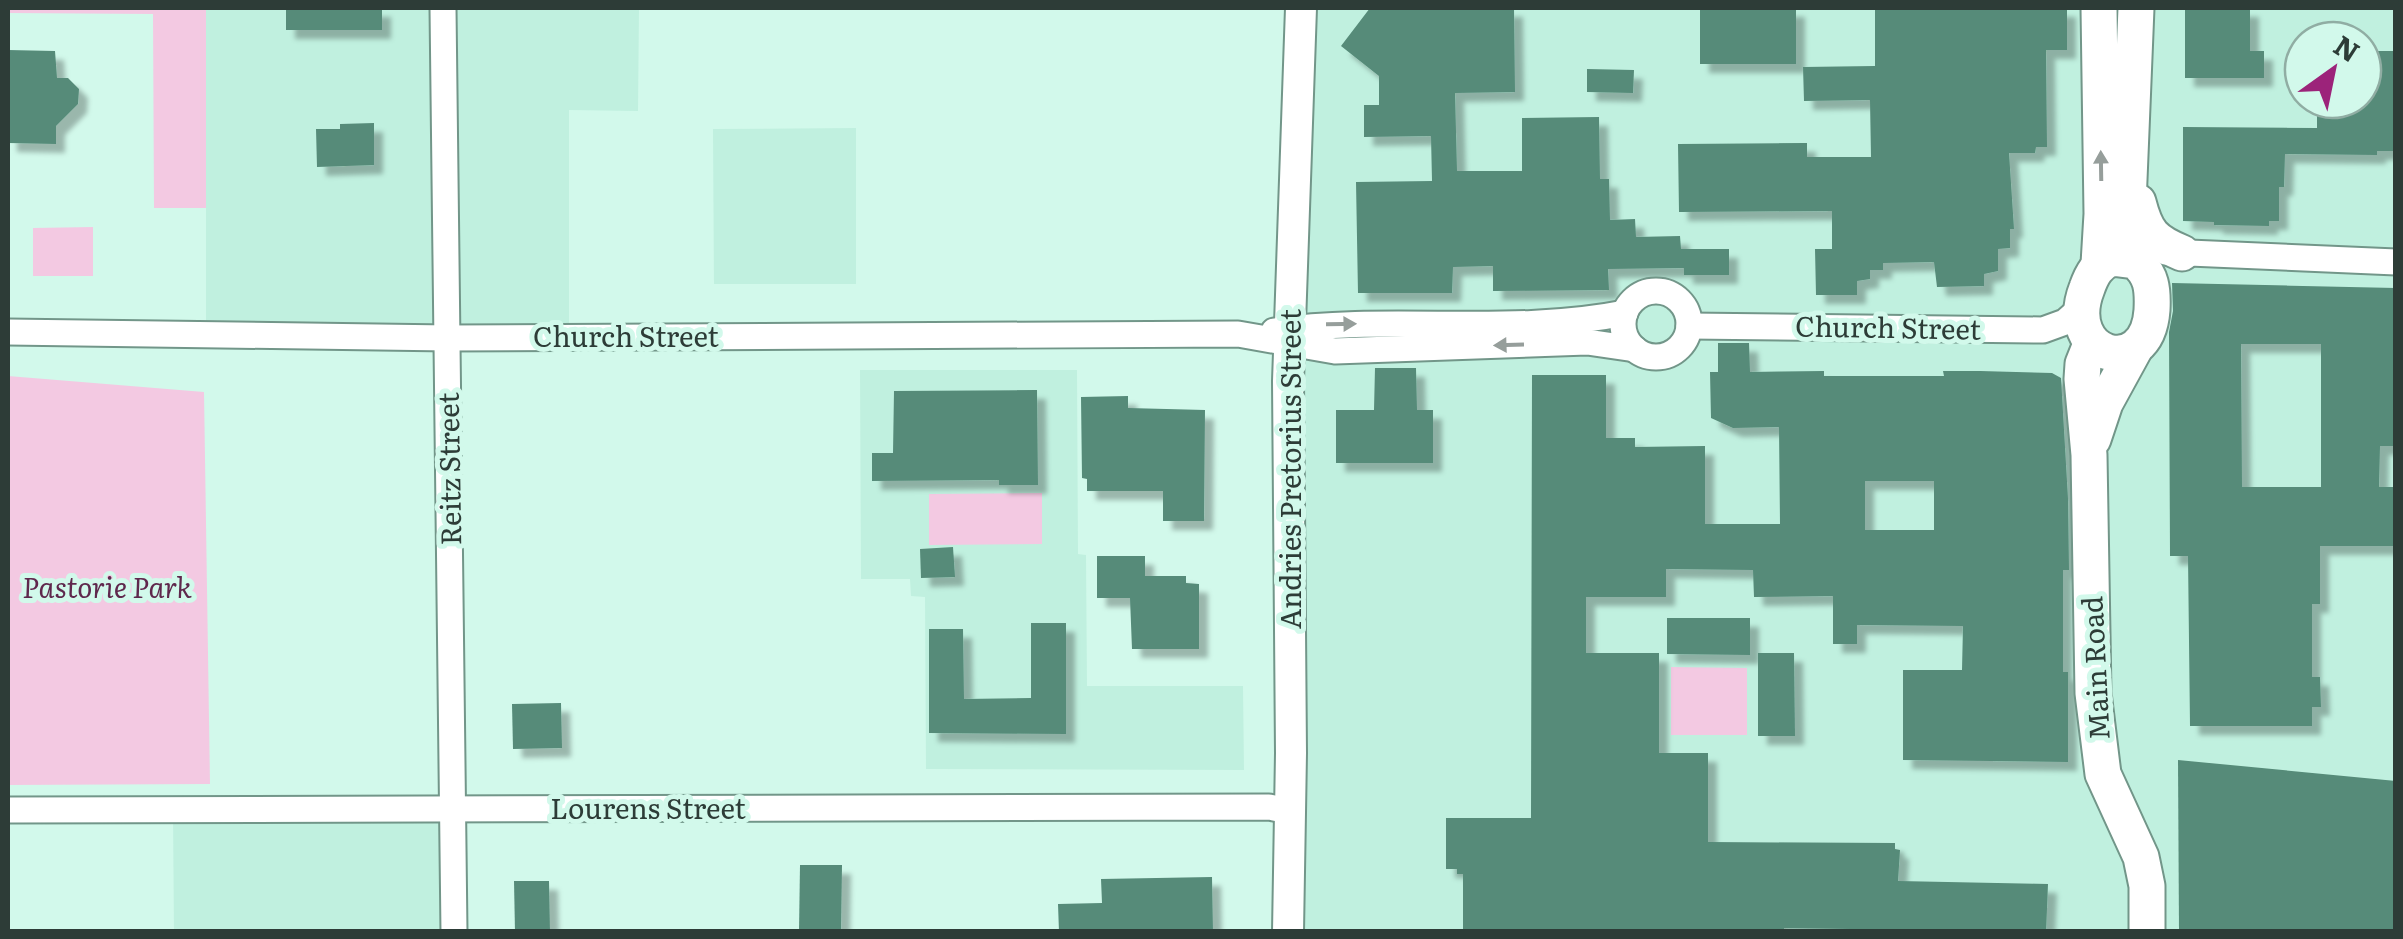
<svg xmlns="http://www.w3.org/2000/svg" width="2403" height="939" font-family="Literata,serif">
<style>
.built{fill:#c0f0df;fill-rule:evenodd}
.green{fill:#f3c9e2}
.building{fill:#568b79;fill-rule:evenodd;filter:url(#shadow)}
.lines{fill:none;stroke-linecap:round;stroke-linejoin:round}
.minor-casing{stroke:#729689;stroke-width:29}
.tertiary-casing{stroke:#729689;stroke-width:34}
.secondary-casing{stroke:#729689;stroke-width:39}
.minor{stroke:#fff;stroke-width:25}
.tertiary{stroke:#fff;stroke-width:30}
.secondary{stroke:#fff;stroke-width:35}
.oneway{fill:#969e9b}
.labels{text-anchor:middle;stroke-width:10;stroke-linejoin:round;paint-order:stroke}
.street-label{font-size:28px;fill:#2d3c37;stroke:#d2f9eb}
.park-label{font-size:28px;font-style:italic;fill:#5f284d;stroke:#d2f9eb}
</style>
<defs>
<filter id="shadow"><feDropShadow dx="9" dy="9" stdDeviation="2.5" flood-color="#0004"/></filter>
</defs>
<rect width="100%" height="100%" fill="#d2f9eb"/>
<!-- built -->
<g class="built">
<polygon points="206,8 639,8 638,111 569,110 569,339 206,334"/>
<path d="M1302 8H2395V931L1291 932ZM2303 40H2363V100H2303Z"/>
<polygon points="856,128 856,284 714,284 713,129"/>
<polygon points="860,370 1077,370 1078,554 1086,555 1087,686 1243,686 1244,770 926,769 925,597 911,596 910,579 861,579"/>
<polygon points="453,809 453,931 174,931 173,811"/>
</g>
<!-- green -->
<g class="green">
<polygon points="8,8 206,8 206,208 154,208 153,14 8,13"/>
<polygon points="93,227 93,276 33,276 33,228"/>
<polygon points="8,376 204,392 210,784 8,785"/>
<polygon points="1042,493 1042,544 929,545 929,494"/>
<polygon points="1671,667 1747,668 1747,735 1671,735"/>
</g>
<!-- building -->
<g class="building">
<rect x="286" y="8" width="96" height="22"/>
<polygon points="1370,8 1514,8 1515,92 1455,93 1457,171 1522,171 1522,118 1599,117 1600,179 1609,179 1610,220 1635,219 1636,237 1680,236 1681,249 1729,249 1729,275 1684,275 1684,268 1608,269 1609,290 1493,291 1493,266 1453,267 1452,293 1358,293 1356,182 1432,181 1431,136 1364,137 1364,105 1379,105 1379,76 1341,46"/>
<rect x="1700" y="8" width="96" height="56"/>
<polygon points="1875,8 2067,8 2067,50 2046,50 2047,147 2036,147 2035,153 2009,153 2014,229 2010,229 2010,248 1998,249 1998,271 1984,274 1984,286 1937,287 1934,262 1883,263 1883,270 1870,270 1870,279 1857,281 1857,295 1816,295 1815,249 1832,249 1832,211 1679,212 1678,144 1807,143 1807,157 1871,157 1870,100 1804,101 1803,67 1875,66"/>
<polygon points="2185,8 2250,8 2250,51 2264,51 2264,78 2185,78"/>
<polygon points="8,50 55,51 57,78 68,78 79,89 78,104 56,126 56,144 8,143"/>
<polygon points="2363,51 2396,51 2396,151 2377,151 2377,155 2285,154 2284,187 2279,187 2279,221 2269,221 2269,226 2214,225 2214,222 2183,221 2183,127 2317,128 2317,100 2363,100"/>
<polygon points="1587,69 1634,70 1633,93 1587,92"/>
<polygon points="374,123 374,165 317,167 316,129 340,129 340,124"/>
<path d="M2172 283 2396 288V446H2380L2379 487H2396V546H2320V604H2312V677H2320L2321 707H2312V726H2190L2188 556H2170L2169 332 2173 311ZM2241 344H2321V487H2242Z"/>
<path d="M1718 343H1749L1750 372 1824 371V376H1944L1943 371H1980L2052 373 2061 378 2068 499 2069 570H2063V672H2068V762L1903 760V670H1962L1963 626 1857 625V644H1833V596L1754 597 1753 570 1666 569V597H1586V653H1659V753H1708V842L1895 843V849L1900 850 1898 881 2048 884 2046 932 1784 928V932H1463V874H1457V869H1446V818H1531L1532 375H1606V438H1635V447L1705 446V524H1780L1779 427 1733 428 1711 418 1710 372H1718ZM1865 481H1934V530H1865Z"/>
<polygon points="1375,368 1416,368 1417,410 1433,410 1433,463 1336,463 1336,410 1374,410"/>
<polygon points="1037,390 1038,485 999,485 999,480 872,481 872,453 893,453 894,391"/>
<polygon points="1128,396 1128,408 1205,410 1204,521 1163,521 1163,491 1087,491 1087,479 1082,478 1081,397"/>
<polygon points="953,547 955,577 921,578 920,549"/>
<polygon points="1097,556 1145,556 1145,576 1186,576 1186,583 1199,584 1199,649 1132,649 1130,598 1097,598"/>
<polygon points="1667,618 1750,618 1750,655 1667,654"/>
<polygon points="1031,623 1066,623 1066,734 929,733 929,629 963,629 964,699 1031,698"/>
<polygon points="1758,653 1794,653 1795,736 1758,736"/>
<polygon points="561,703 562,748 513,749 512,704"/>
<polygon points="2178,760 2396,781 2396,932 2179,932"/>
<polygon points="800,865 842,865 841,932 799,932"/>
<polygon points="1212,877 1213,932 1059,932 1058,904 1102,903 1101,879"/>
<polygon points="514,881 549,881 550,932 515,932"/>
</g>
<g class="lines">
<defs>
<g id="minor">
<polyline points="443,8 454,932"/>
<polyline points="2166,252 2396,262"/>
<circle cx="1656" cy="324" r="33"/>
<polyline points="1689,326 2043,330 2065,322 2081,308"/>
<path d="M1274 331C1390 314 1510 336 1625 313"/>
<polyline points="8,332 449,338 1238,334 1335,351 1587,342 1635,349"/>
<polyline points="8,810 1269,807 1289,811"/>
</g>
<polyline id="tertiary" points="1288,932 1291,753 1288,381 1301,8"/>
<g id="secondary">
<polyline points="2099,8 2102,214 2099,264"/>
<path d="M2138 202C2146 233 2153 241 2182 253"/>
<path d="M2111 258 2135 261C2152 274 2153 290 2152 310 2147 382 2060 357 2087 288 2092 274 2097 265 2111 258Z"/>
<polyline points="2133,260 2128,204 2136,8"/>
<polyline points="2091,344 2083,364 2082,379 2089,455 2093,693 2103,774 2141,857 2147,886 2147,932"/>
<polyline points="2093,439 2105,403 2134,350"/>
</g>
</defs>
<!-- minor casing -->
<use href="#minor" class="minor-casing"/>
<!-- tertiary casing -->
<use href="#tertiary" class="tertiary-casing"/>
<!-- secondary casing -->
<use href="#secondary" class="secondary-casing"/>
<!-- minor -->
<use href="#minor" class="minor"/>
<!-- tertiary -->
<use href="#tertiary" class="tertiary"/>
<!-- secondary -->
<use href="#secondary" class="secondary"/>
</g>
<!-- one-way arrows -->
<defs><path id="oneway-solid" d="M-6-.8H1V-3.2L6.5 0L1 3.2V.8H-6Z" transform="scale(2.5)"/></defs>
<g class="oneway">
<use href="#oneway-solid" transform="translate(2101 166) rotate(-91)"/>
<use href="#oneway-solid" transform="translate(1341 324) rotate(-1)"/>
<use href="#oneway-solid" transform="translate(1509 345) rotate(178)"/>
</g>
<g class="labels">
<!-- street labels -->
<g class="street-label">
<text transform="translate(1888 328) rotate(1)" y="10">Church Street</text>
<text x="626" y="347">Church Street</text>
<text transform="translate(450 469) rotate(-91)" y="10">Reitz Street</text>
<text transform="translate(1291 469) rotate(-90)" y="10">Andries Pretorius Street</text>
<text transform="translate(2096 668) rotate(-93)" y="10">Main Road</text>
<text x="648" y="819">Lourens Street</text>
</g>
<!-- park labels -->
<g class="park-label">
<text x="107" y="598">Pastorie Park</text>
</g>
</g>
<!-- border -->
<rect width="2403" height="939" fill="none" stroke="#2d3c37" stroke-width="20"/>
<!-- north arrow -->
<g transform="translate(2333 70) rotate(33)"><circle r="48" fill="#d2f9eb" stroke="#90ada3" stroke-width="2.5"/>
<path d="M0-8L18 38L0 25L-18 38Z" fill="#9c237a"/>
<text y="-15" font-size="28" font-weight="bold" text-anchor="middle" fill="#2d3c37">N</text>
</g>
</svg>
